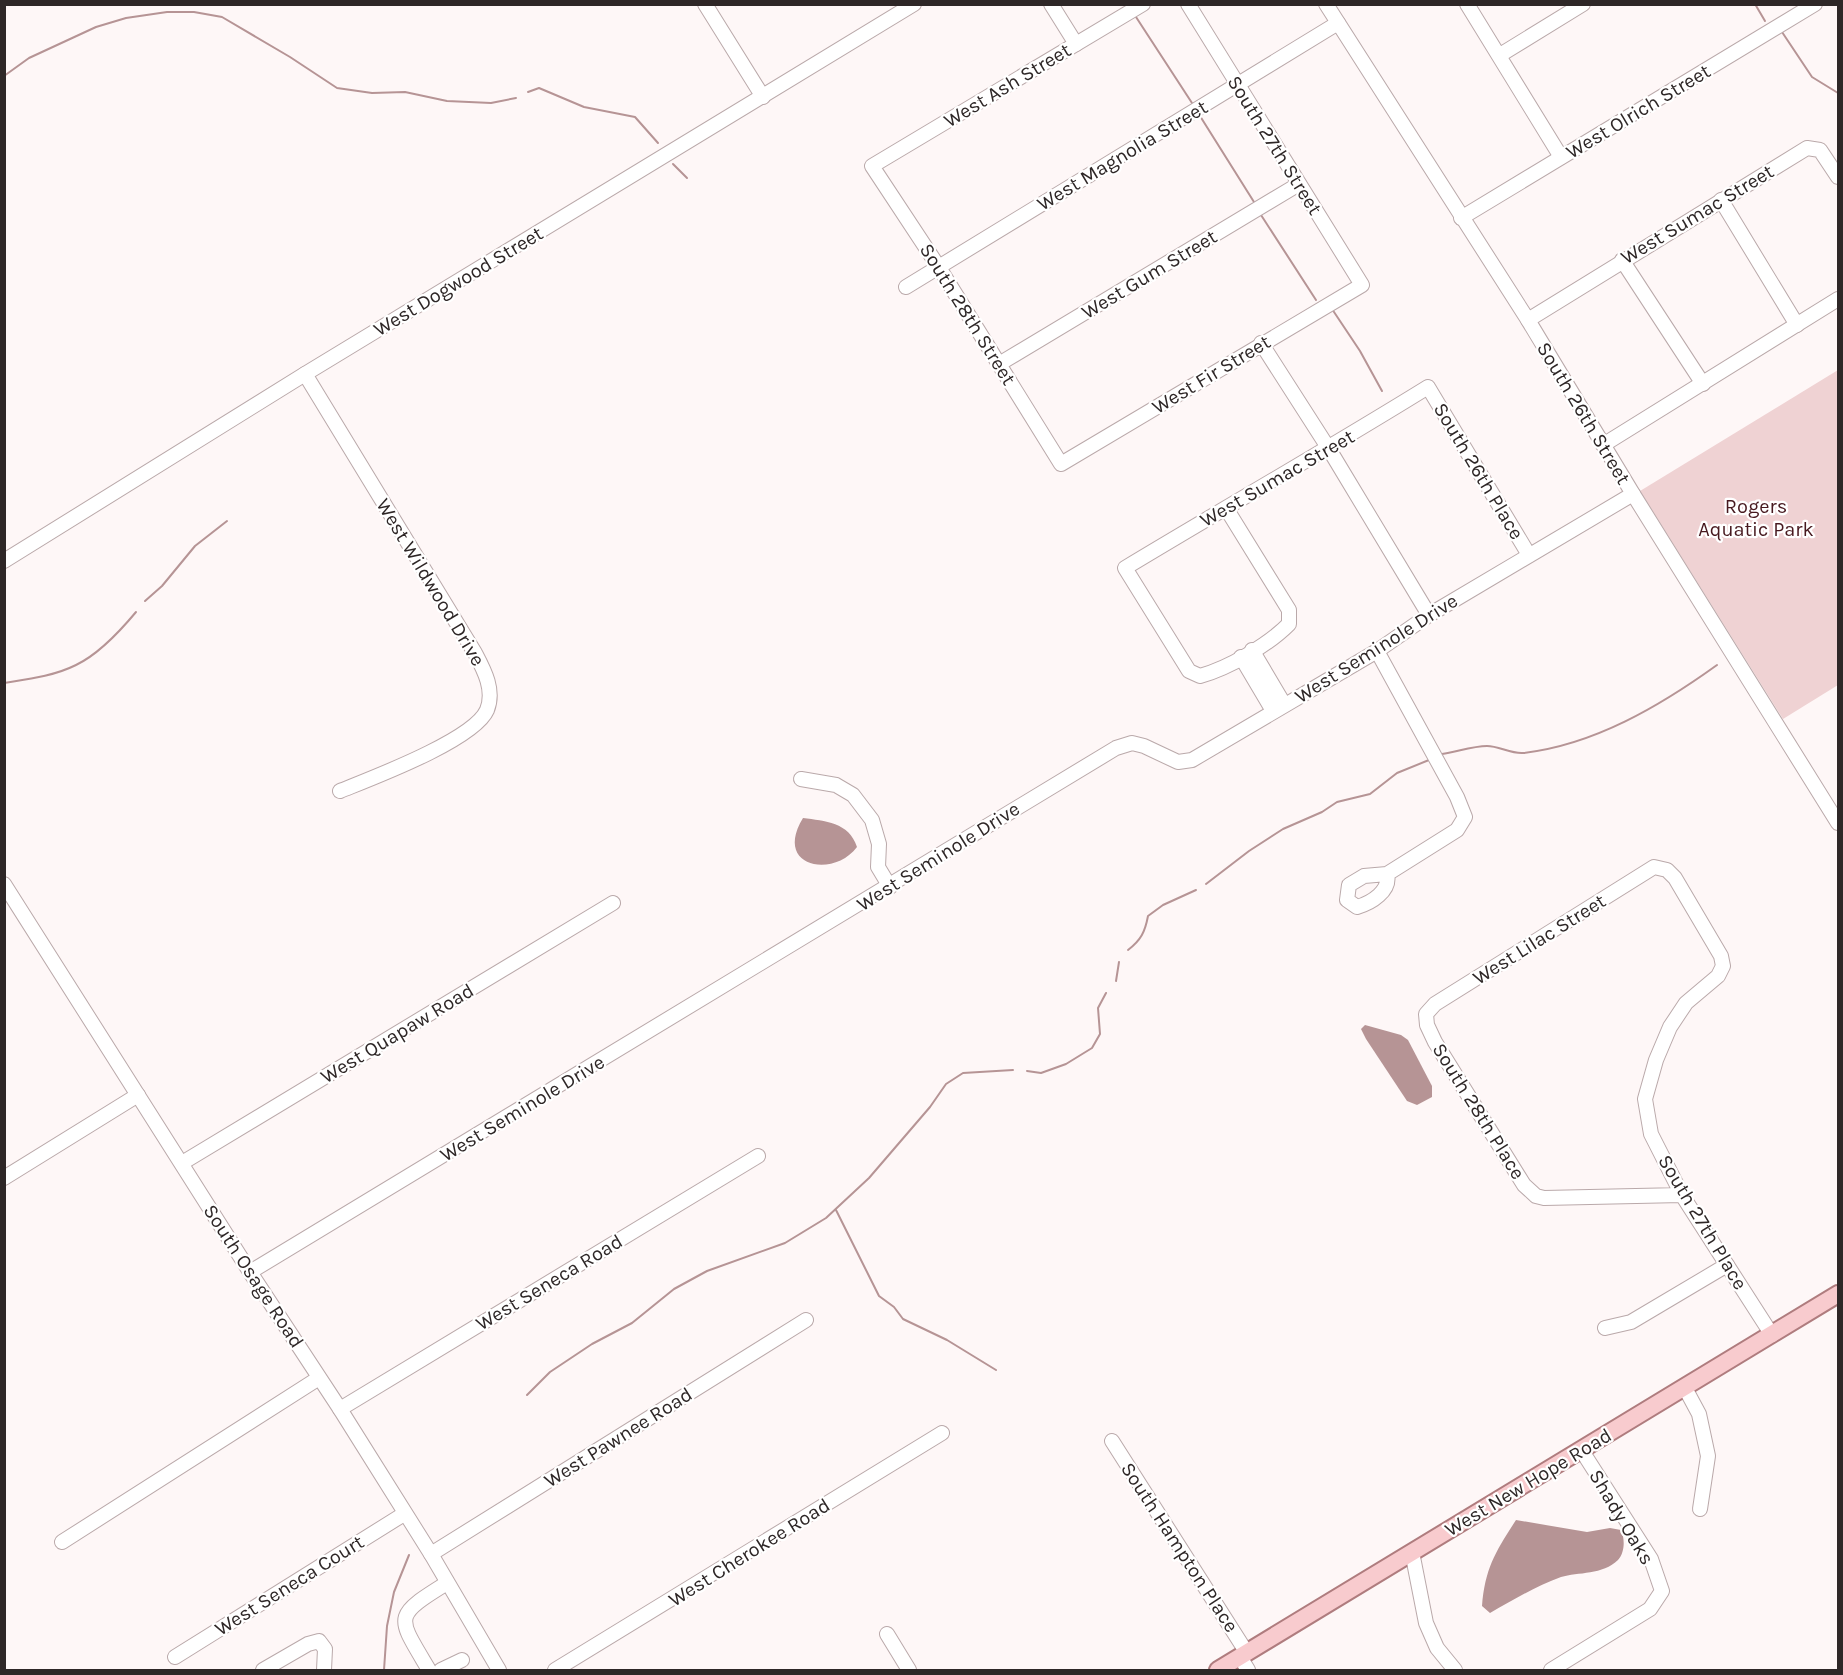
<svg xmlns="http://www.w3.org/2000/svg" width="1843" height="1675" font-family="Karla,sans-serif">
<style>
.green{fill:#efd2d3}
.water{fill:#b69495}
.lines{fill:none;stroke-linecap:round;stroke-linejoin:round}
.stream{stroke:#b69495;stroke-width:2}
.minor-casing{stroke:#baa9aa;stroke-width:16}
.major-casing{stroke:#af7c7e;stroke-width:20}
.minor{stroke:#fff;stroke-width:14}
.major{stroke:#f8cbce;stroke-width:16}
.labels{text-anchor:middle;stroke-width:4.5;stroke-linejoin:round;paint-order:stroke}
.street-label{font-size:20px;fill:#2e2727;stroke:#fff}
.park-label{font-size:20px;fill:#47191f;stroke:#fff}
</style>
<rect width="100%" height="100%" fill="#fef7f7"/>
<!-- green -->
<polygon class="green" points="1838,370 1838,685 1783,719 1640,491"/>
<!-- water -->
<g class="water">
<path d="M803 818C825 821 849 822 857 847 833 879 773 867 803 818Z"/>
<polygon points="1365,1025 1401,1035 1408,1040 1432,1086 1432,1097 1417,1105 1407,1101 1366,1039 1361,1029"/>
<path d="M1516 1520 1587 1532 1610 1528 1621 1530C1625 1539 1625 1552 1618 1560 1603 1575 1578 1572 1561 1577 1536 1586 1513 1600 1490 1613L1482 1606C1485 1568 1496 1551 1516 1520Z"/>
</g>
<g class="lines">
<!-- stream -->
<g class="stream">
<polyline points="1755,4 1765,21"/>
<polyline points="1136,17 1192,103"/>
<polyline points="1782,32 1812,77 1838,93"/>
<polyline points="4,76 29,58 96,27 126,18 167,12 194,12 222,17 290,57 337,88 372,93 405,92 447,101 491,103 516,98"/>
<polyline points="528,92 539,88 584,107 635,117 658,143"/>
<polyline points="1200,116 1254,202"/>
<polyline points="673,164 687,178"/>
<polyline points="1261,215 1316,300"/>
<polyline points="1332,309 1360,351 1382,391"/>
<polyline points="145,601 162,586 195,546 227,521"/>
<path d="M4 683C29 679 54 676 76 665 97 655 121 630 136 612"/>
<path d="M1442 754C1456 752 1473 746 1487 746 1499 746 1511 754 1523 753 1594 745 1660 706 1717 665"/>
<polyline points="1206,884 1249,851 1283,829 1322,812 1337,802 1370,794 1397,773 1429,760"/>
<path d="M1128 950C1141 940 1145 932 1148 916L1163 905 1196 890"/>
<polyline points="1116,981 1119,962"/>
<polyline points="1027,1071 1041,1073 1066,1064 1092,1048 1100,1034 1098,1008 1106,993"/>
<polyline points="836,1210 879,1296 894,1307 903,1319 947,1340 996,1370"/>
<polyline points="527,1395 550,1372 592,1344 632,1323 674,1289 707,1271 785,1243 826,1218 869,1178 930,1107 946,1084 963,1073 1013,1070"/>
<polyline points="384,1670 387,1626 394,1592 409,1555"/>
</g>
<defs>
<g id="minor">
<polyline points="705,4 763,97"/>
<polyline points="1051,4 1076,44"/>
<polyline points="1143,4 872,166 938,266 1061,464 1362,285 1188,4"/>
<polyline points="1326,4 1528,320 1633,494 1838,823"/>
<polyline points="1467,4 1561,157"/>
<polyline points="1500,55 1583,4"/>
<polyline points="1721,200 1797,325"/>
<polyline points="1461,218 1815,4"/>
<polyline points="1622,260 1703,384"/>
<polyline points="906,287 1338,23"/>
<polyline points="1528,320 1807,148 1820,150 1838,177"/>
<polyline points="1261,343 1329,449 1429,615"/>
<polyline points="999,364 1299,184"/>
<path d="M305 374 475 653C484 670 495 690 487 710 474 740 372 778 340 791"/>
<polyline points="1603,445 1838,299"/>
<path d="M1226 508 1289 610V624C1268 645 1229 668 1200 676L1189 671 1125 568C1226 507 1328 449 1428 387L1529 555"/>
<polyline points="4,561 305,374 914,4"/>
<polyline points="1252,650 1284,704"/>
<path d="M1377 651 1457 797 1465 817 1457 830 1387 874 1364 876 1349 885 1347 900 1357 907C1371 903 1391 891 1387 874"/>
<polyline points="1241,657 1273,711"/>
<polyline points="801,779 836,785 853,795 872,820 879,844 878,867 890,887"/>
<polyline points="4,884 250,1272 340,1409 431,1554 499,1670"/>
<polyline points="182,1163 613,903"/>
<polyline points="4,1178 138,1095"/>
<polyline points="1682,1195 1544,1198 1536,1196 1524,1185 1435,1042 1427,1025 1426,1014 1435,1004 1654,867 1667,870 1675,878 1721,956 1723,966 1718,976 1686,1003 1670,1027 1656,1060 1645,1099 1651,1134 1682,1195 1772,1335"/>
<polyline points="250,1272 1116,748 1132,743 1144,746 1178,762 1192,760 1377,651 1429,615 1633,494"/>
<polyline points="1605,1328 1631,1322 1727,1265"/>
<polyline points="1685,1388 1699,1414 1708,1456 1700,1509"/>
<polyline points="340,1409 758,1156"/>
<polyline points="1112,1441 1247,1653"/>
<polyline points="62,1542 319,1378"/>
<polyline points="1412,1552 1426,1623 1437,1648 1455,1670"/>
<polyline points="431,1554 806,1320"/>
<polyline points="887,1634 909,1670"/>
<polyline points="175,1657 404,1514"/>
<polyline points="1240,1657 1248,1670"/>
<polyline points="263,1670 308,1644 319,1641 325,1649 324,1670"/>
<path d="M429 1670C397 1616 392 1617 447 1583"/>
<polyline points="441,1670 462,1660"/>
<polyline points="555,1670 942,1433"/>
<polyline points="1551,1670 1650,1609 1662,1591 1651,1559 1582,1451"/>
</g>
<polyline id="major" points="1218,1670 1838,1294"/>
</defs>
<!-- minor casing -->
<use href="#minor" class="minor-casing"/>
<!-- major casing -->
<use href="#major" class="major-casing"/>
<!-- minor -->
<use href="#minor" class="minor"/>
<!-- major -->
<use href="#major" class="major"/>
</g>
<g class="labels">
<!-- street labels -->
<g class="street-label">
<text transform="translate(1007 85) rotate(-31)" y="7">West Ash Street</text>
<text transform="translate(1638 111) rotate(-31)" y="7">West Olrich Street</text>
<text transform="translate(1275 145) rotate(58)" y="7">South 27th Street</text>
<text transform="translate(1122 155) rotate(-31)" y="7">West Magnolia Street</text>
<text transform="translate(1697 214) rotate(-31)" y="7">West Sumac Street</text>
<text transform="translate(1149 274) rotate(-31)" y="7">West Gum Street</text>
<text transform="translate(458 281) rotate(-31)" y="7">West Dogwood Street</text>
<text transform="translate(968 314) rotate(58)" y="7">South 28th Street</text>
<text transform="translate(1211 374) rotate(-31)" y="7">West Fir Street</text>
<text transform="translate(1584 413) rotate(59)" y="7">South 26th Street</text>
<text transform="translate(1479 471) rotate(59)" y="7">South 26th Place</text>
<text transform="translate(1277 478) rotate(-30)" y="7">West Sumac Street</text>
<text transform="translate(431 582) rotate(59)" y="7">West Wildwood Drive</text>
<text transform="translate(1376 648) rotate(-32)" y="7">West Seminole Drive</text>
<text transform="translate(938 856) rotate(-32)" y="7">West Seminole Drive</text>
<text transform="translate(1539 939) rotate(-32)" y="7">West Lilac Street</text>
<text transform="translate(397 1033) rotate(-31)" y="7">West Quapaw Road</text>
<text transform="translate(522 1108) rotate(-31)" y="7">West Seminole Drive</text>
<text transform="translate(1479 1111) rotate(58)" y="7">South 28th Place</text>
<text transform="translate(1703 1222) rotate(59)" y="7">South 27th Place</text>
<text transform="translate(254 1276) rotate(57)" y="7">South Osage Road</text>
<text transform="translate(549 1282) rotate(-31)" y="7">West Seneca Road</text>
<text transform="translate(618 1437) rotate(-32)" y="7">West Pawnee Road</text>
<text transform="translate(1528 1482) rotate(-31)" y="7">West New Hope Road</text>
<text transform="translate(1622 1517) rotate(59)" y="7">Shady Oaks</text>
<text transform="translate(1180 1547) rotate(57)" y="7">South Hampton Place</text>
<text transform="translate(749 1552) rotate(-32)" y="7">West Cherokee Road</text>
<text transform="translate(289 1585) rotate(-32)" y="7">West Seneca Court</text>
</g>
<!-- park labels -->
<g class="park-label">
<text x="1756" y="513">Rogers<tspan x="1756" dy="23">Aquatic Park</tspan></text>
</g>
</g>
<!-- border -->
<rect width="1843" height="1675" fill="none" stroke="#2e2727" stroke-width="12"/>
</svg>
